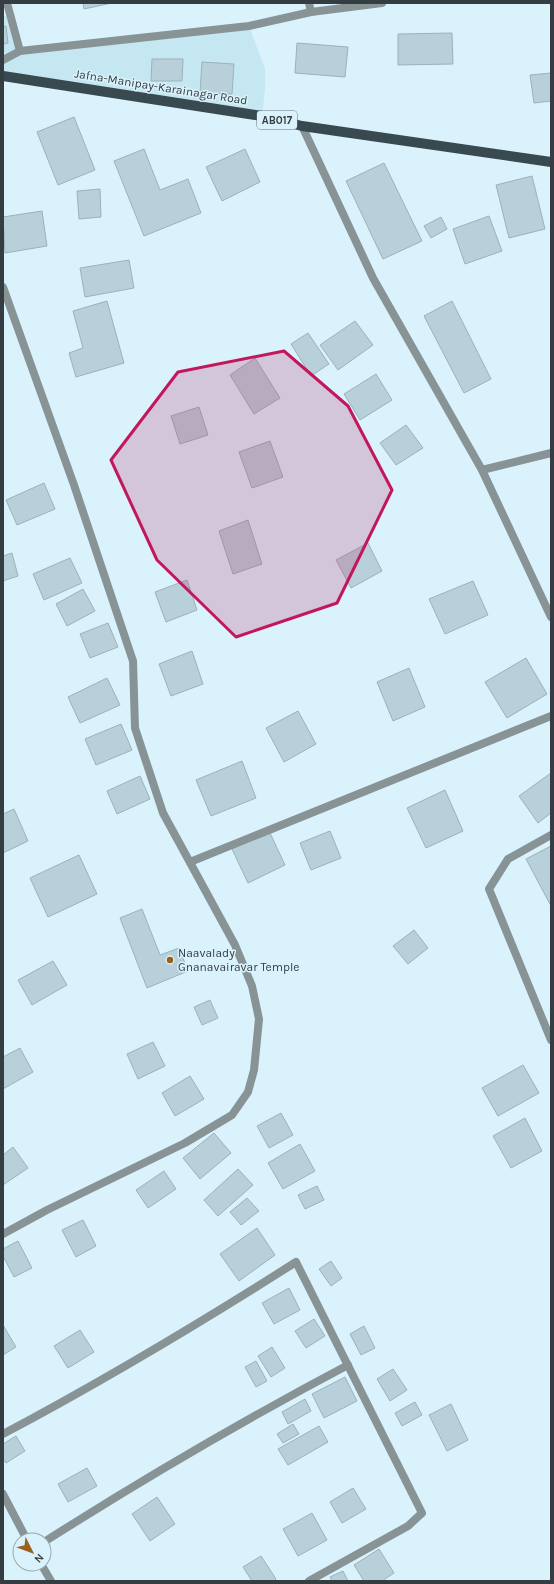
<svg xmlns="http://www.w3.org/2000/svg" width="554" height="1584" font-family="Karla,sans-serif">
<style>
.built{fill:#c5e7f2}
.building{fill:#b7d0d9;stroke:#9bb2bb}
.lines{fill:none;stroke-linecap:round;stroke-linejoin:round}
.street{stroke:#889396;stroke-width:8}
.primary{stroke:#384a50;stroke-width:10}
.marked{fill:#c2185b;fill-opacity:0.2;stroke:#c2185b;stroke-width:3;stroke-linejoin:round}
.poi-dot{fill:#9a611e;stroke:#d9f2fb;stroke-width:1.5}
.labels{text-anchor:middle;stroke-width:3;stroke-linejoin:round;paint-order:stroke}
.shield{fill:#d9f2fb;stroke:#667379;stroke-width:1}
.shield-label{font-size:11px;font-weight:bold;fill:#343d41}
.street-label{font-size:12px;fill:#343d41;stroke:#d9f2fb}
.poi-label{font-size:12px;fill:#343d41;stroke:#d9f2fb;text-anchor:start}
</style>
<rect width="100%" height="100%" fill="#d9f2fb"/>
<!-- built -->
<polygon class="built" points="3,16 10,16 20,51 249,26 265,69 265,90 262,116 3,76"/>
<!-- building -->
<g class="building">
<polygon points="83,3 112,3 84,9"/>
<polygon points="6,26 8,43 3,44 3,27"/>
<polygon points="452,33 453,64 398,65 398,34"/>
<polygon points="297,43 348,47 345,77 295,73"/>
<polygon points="152,59 183,59 182,81 151,81"/>
<polygon points="202,62 234,64 232,94 200,93"/>
<polygon points="551,73 551,101 534,103 530,75"/>
<polygon points="74,117 95,170 58,185 37,132"/>
<polygon points="144,149 160,190 188,179 201,213 144,236 114,161"/>
<polygon points="245,149 260,182 222,201 206,167"/>
<polygon points="384,163 422,241 383,259 346,181"/>
<polygon points="532,176 545,229 509,238 496,185"/>
<polygon points="100,189 101,217 79,219 77,191"/>
<polygon points="42,211 47,246 5,253 3,217"/>
<polygon points="489,216 502,251 465,264 453,229"/>
<polygon points="441,217 447,229 431,238 424,226"/>
<polygon points="129,260 134,288 85,297 80,268"/>
<polygon points="107,301 124,363 76,377 69,353 83,348 73,311"/>
<polygon points="452,301 491,379 464,393 424,316"/>
<polygon points="355,321 373,345 338,370 320,345"/>
<polygon points="308,333 329,364 311,376 291,344"/>
<polygon points="255,358 280,398 254,414 230,375"/>
<polygon points="376,374 392,400 360,420 344,394"/>
<polygon points="199,407 208,435 180,444 171,416"/>
<polygon points="406,425 423,448 396,465 380,443"/>
<polygon points="270,441 283,477 252,488 239,452"/>
<polygon points="44,483 55,509 17,525 6,500"/>
<polygon points="248,520 262,564 233,574 219,531"/>
<polygon points="368,543 382,571 351,588 336,560"/>
<polygon points="12,553 18,576 3,581 3,556"/>
<polygon points="70,558 82,583 44,600 33,574"/>
<polygon points="187,580 197,610 166,622 155,592"/>
<polygon points="473,581 488,615 445,634 429,599"/>
<polygon points="83,589 95,611 67,626 56,604"/>
<polygon points="108,623 118,647 90,658 80,634"/>
<polygon points="192,651 203,684 171,696 159,664"/>
<polygon points="526,658 547,694 507,718 485,682"/>
<polygon points="409,668 425,707 393,721 377,682"/>
<polygon points="107,678 120,705 80,723 68,697"/>
<polygon points="298,711 316,744 284,762 266,728"/>
<polygon points="121,724 132,750 96,765 85,739"/>
<polygon points="242,761 256,798 211,816 196,780"/>
<polygon points="551,773 551,813 538,823 519,796"/>
<polygon points="140,776 150,799 117,814 107,791"/>
<polygon points="445,790 463,831 426,848 407,808"/>
<polygon points="14,809 28,841 3,853 3,814"/>
<polygon points="269,831 285,865 248,883 232,849"/>
<polygon points="330,831 341,858 311,870 300,843"/>
<polygon points="551,846 551,906 526,859"/>
<polygon points="79,855 97,894 48,917 30,878"/>
<polygon points="142,909 160,955 179,948 188,971 147,988 120,918"/>
<polygon points="414,930 428,948 408,964 393,946"/>
<polygon points="53,961 67,985 32,1005 18,980"/>
<polygon points="210,1000 218,1018 202,1025 194,1007"/>
<polygon points="153,1042 165,1066 138,1079 127,1054"/>
<polygon points="20,1048 33,1072 3,1089 3,1057"/>
<polygon points="523,1065 539,1093 498,1116 482,1088"/>
<polygon points="190,1076 204,1099 175,1116 162,1093"/>
<polygon points="281,1113 293,1135 269,1148 257,1126"/>
<polygon points="525,1118 542,1151 511,1168 493,1136"/>
<polygon points="214,1133 231,1153 200,1179 183,1158"/>
<polygon points="300,1144 315,1171 283,1189 268,1163"/>
<polygon points="13,1147 28,1168 3,1185 3,1155"/>
<polygon points="238,1169 253,1185 218,1216 204,1200"/>
<polygon points="164,1171 176,1189 148,1208 136,1190"/>
<polygon points="317,1186 324,1200 305,1209 298,1195"/>
<polygon points="247,1198 259,1211 241,1225 230,1212"/>
<polygon points="83,1220 96,1246 76,1257 62,1230"/>
<polygon points="257,1228 275,1255 239,1281 220,1254"/>
<polygon points="18,1241 32,1268 14,1277 3,1256 3,1249"/>
<polygon points="331,1261 342,1278 331,1286 319,1269"/>
<polygon points="289,1288 300,1310 274,1324 262,1303"/>
<polygon points="314,1319 325,1336 306,1348 295,1331"/>
<polygon points="3,1325 16,1347 3,1355"/>
<polygon points="364,1326 375,1348 361,1355 350,1334"/>
<polygon points="80,1330 94,1352 68,1368 54,1346"/>
<polygon points="272,1347 285,1368 271,1377 258,1356"/>
<polygon points="256,1361 267,1381 256,1387 245,1367"/>
<polygon points="393,1369 407,1390 390,1401 377,1379"/>
<polygon points="345,1377 357,1401 324,1418 312,1394"/>
<polygon points="305,1399 311,1411 288,1424 282,1412"/>
<polygon points="415,1402 422,1415 402,1426 395,1413"/>
<polygon points="451,1404 468,1440 447,1451 429,1415"/>
<polygon points="293,1424 299,1434 283,1443 277,1434"/>
<polygon points="319,1426 328,1442 288,1465 278,1449"/>
<polygon points="16,1436 25,1451 6,1463 3,1459 3,1444"/>
<polygon points="87,1468 97,1486 68,1502 58,1484"/>
<polygon points="353,1488 366,1509 342,1523 330,1502"/>
<polygon points="157,1497 175,1524 150,1541 132,1514"/>
<polygon points="312,1513 327,1540 298,1556 283,1529"/>
<polygon points="379,1549 394,1573 382,1581 364,1581 354,1565"/>
<polygon points="261,1556 276,1579 274,1581 252,1581 243,1567"/>
<polygon points="343,1571 348,1581 332,1581 330,1577"/>
</g>
<g class="lines">
<!-- street -->
<g class="street">
<polyline points="7,3 20,51"/>
<polyline points="309,3 311,12"/>
<polyline points="3,60 20,51 249,26 311,12 382,3"/>
<polyline points="302,126 373,278 482,470 551,453"/>
<polyline points="3,287 74,485 133,661 135,728 163,813 235,945 252,986 259,1019 254,1070 248,1092 232,1115 185,1143 47,1210 3,1234"/>
<polyline points="482,470 551,617"/>
<polyline points="551,835 508,859 489,889 551,1040"/>
<polyline points="190,862 551,716"/>
<path d="M3 1434C103 1381 200 1323 296 1262L422 1513 408 1526 309 1581"/>
<polyline points="3,1494 27,1540"/>
<path d="M44 1542C143 1479 244 1420 348 1365"/>
<polyline points="41,1564 51,1581"/>
</g>
<!-- primary -->
<polyline class="primary" points="3,76 262,116 302,126 551,162"/>
</g>
<!-- marked area -->
<path class="marked" d="M284 351 348 406 392 490 337 603 236 637 157 560 111 460 178 372Z"/>
<!-- markers -->
<circle class="poi-dot" cx="170" cy="960" r="4"/>
<g class="labels">
<!-- shield labels -->
<rect class="shield" x="257" y="111" width="40" height="18" rx="3"/>
<g class="shield-label">
<text x="277" y="124">AB017</text>
</g>
<!-- street labels -->
<g class="street-label">
<text transform="translate(161 87) rotate(9)" y="4">Jafna-Manipay-Karainagar Road</text>
</g>
<!-- poi labels -->
<g class="poi-label">
<text x="178" y="957">Naavalady<tspan x="178" dy="14">Gnanavairavar Temple</tspan></text>
</g>
</g>
<!-- border -->
<rect width="554" height="1584" fill="none" stroke="#343d41" stroke-width="8"/>
<!-- north arrow -->
<g transform="translate(32 1552) rotate(132)"><circle r="19" fill="#d9f2fb" stroke="#97aab1"/>
<path d="M0-3L7 15L0 10L-7 15Z" fill="#9a611e"/>
<text y="-6" font-size="11" font-weight="bold" text-anchor="middle" fill="#343d41">N</text>
</g>
</svg>
